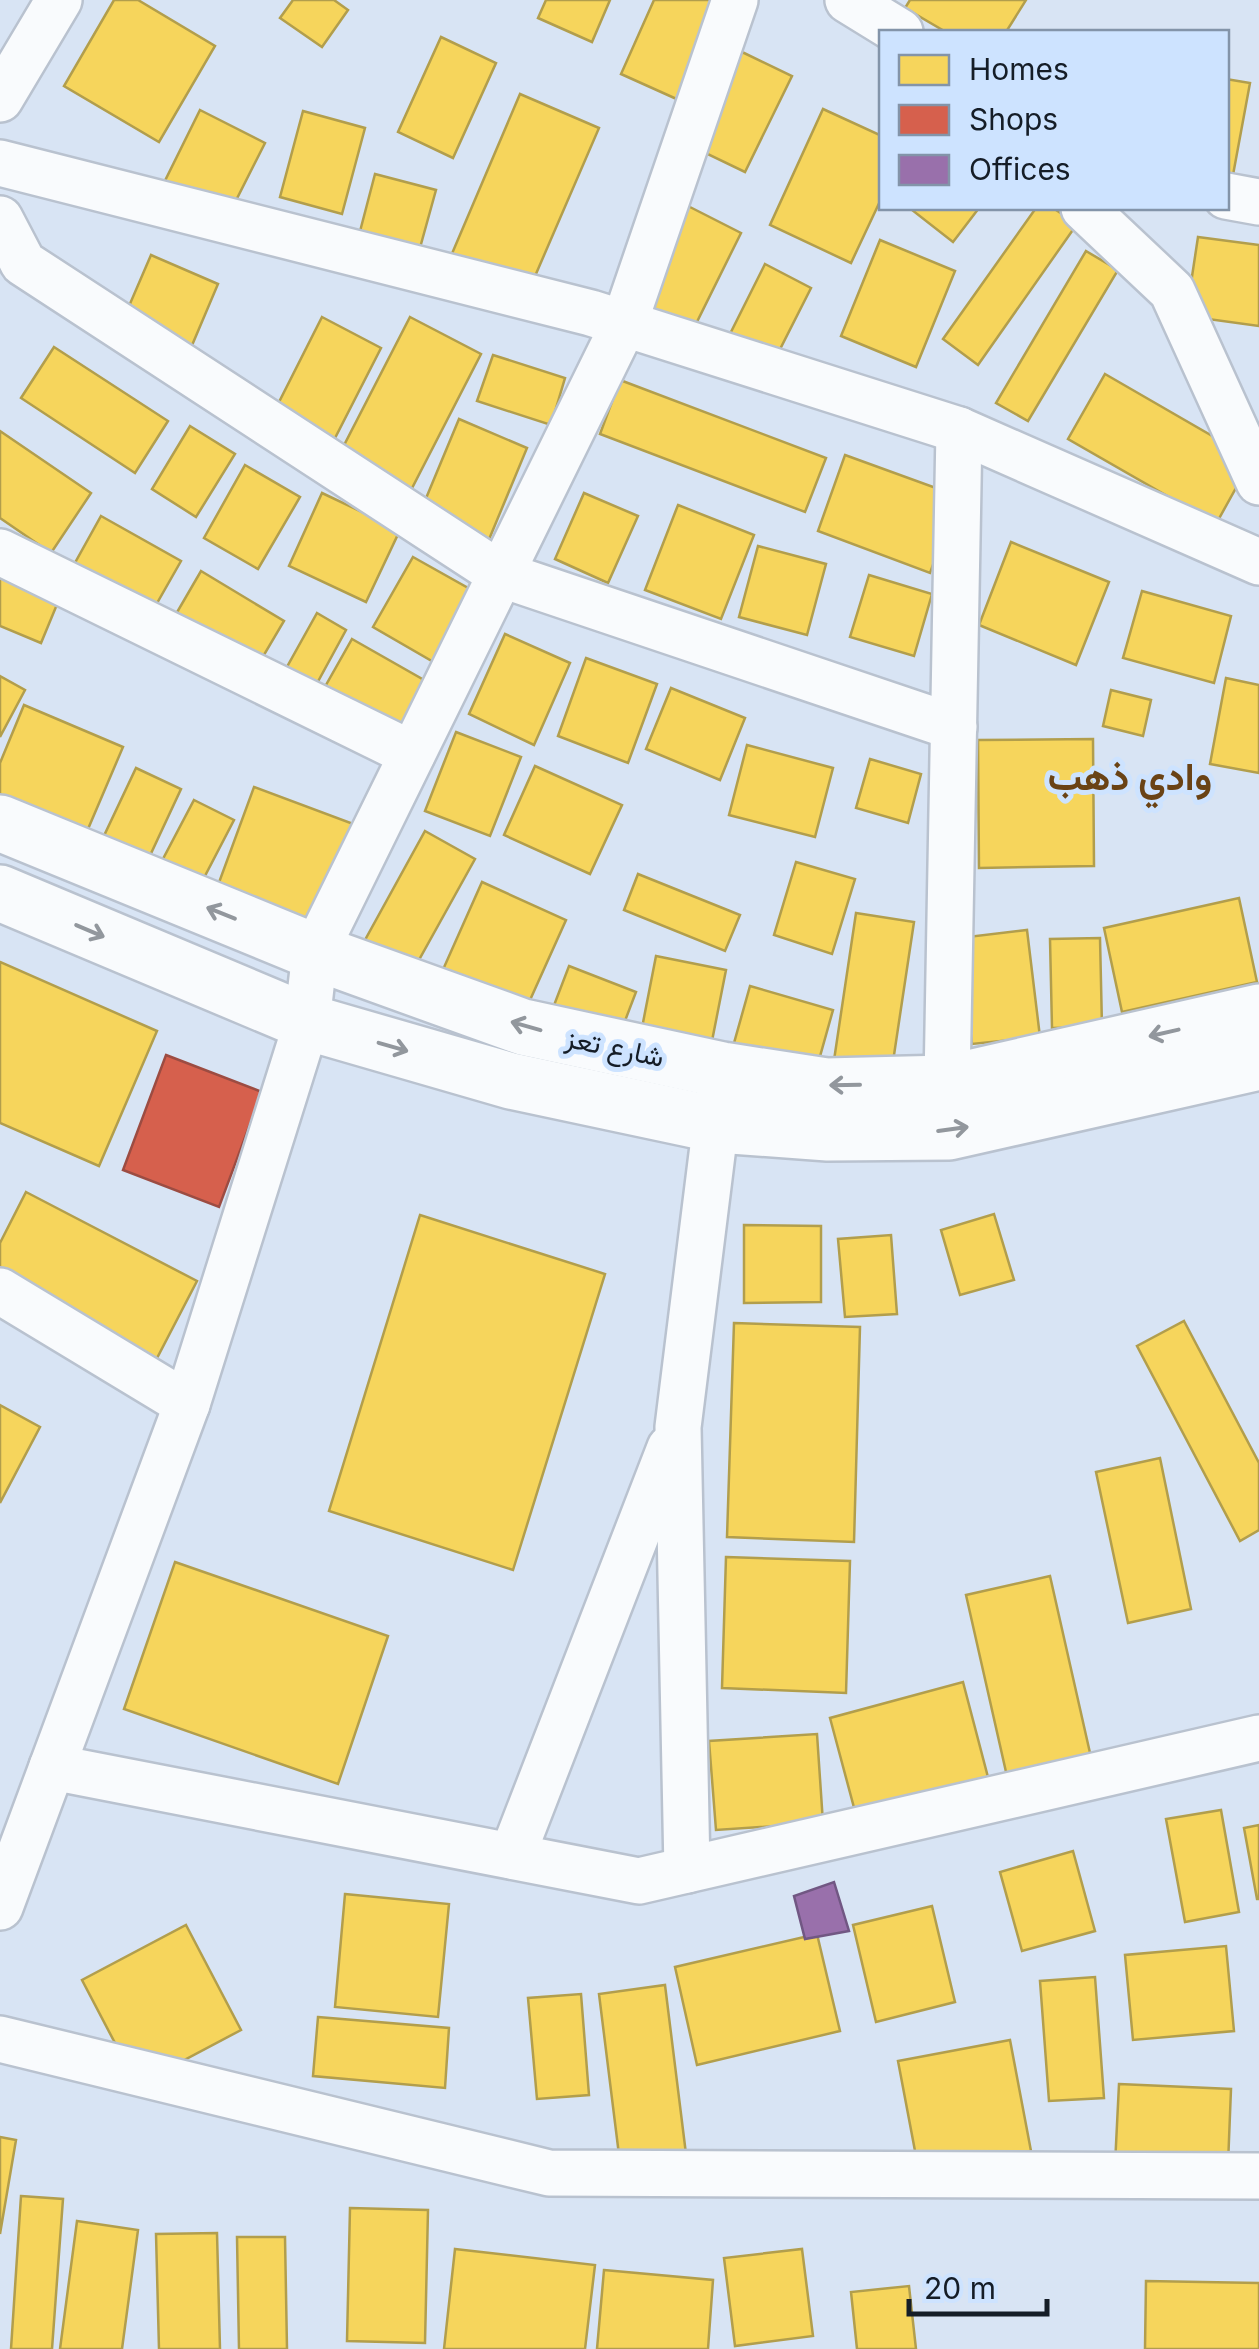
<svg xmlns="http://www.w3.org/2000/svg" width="1259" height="2349" font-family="Inter,Vazirmatn,sans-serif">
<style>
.homes{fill:#f6d55c;stroke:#b29e4c;stroke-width:2.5}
.shops{fill:#d6604d;stroke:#9c4c42;stroke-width:2.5}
.offices{fill:#9970ab;stroke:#715783;stroke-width:2.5}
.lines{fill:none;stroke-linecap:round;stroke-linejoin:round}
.minor-casing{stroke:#b9c2cf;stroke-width:50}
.major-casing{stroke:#b9c2cf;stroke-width:60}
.minor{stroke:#f9fbfd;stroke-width:45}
.major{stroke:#f9fbfd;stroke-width:55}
.oneway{stroke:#92979d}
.labels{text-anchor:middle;stroke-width:10;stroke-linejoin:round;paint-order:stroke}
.street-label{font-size:28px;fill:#151d27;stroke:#cde3ff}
.district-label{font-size:38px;font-weight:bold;fill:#6a4315;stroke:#cde3ff}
</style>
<rect width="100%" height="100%" fill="#d8e4f4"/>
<!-- homes -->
<g class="homes">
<polygon points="114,0 138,0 215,46 159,142 64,86"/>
<polygon points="293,0 334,0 348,10 322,47 280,18"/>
<polygon points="546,0 610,0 592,42 538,18"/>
<polygon points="654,0 727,0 681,101 621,74"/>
<polygon points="910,0 1026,0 1006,32 946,32 905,8"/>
<polygon points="441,37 496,63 453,158 398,132"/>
<polygon points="742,52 792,76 745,172 695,148"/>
<polygon points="1226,79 1250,83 1233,175 1226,173"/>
<polygon points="520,94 599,128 526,297 448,263"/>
<polygon points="823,109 882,136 882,197 851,263 770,225"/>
<polygon points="200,110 265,143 216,240 152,207"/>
<polygon points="303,111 365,128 342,214 280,197"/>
<polygon points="375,174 436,190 418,255 358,239"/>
<polygon points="686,205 741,233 686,344 631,315"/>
<polygon points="914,208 979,208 953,242 912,210"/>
<polygon points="1036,208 1053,208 1077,224 978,365 943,339"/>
<polygon points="1198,237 1259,245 1259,326 1186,316"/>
<polygon points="880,240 955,271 916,367 841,336"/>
<polygon points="1086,251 1118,270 1028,421 996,403"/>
<polygon points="151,255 218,284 190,350 123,320"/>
<polygon points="765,264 811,288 773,363 727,340"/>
<polygon points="322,317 381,348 334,440 275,410"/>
<polygon points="410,317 481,354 410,492 339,455"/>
<polygon points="54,347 168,421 135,473 21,398"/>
<polygon points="493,355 565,378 551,425 477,401"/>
<polygon points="1105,374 1252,459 1216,524 1068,439"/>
<polygon points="620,380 826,458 805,512 600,434"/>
<polygon points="459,419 527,448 480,561 412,532"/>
<polygon points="190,426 235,454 196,517 152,489"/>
<polygon points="0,431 91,493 51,553 0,518"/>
<polygon points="845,455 958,496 930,573 818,531"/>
<polygon points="245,465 300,497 258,569 204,538"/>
<polygon points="322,493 400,530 366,602 289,566"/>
<polygon points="584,493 638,516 608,583 555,559"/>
<polygon points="678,505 754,535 721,619 645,590"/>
<polygon points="101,516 181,561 140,633 61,588"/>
<polygon points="1011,542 1109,582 1076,665 979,625"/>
<polygon points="758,546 826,564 807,635 739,617"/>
<polygon points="413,557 477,593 437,664 373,627"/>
<polygon points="0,563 63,590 41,643 0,626"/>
<polygon points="201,571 284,621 245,687 162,638"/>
<polygon points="869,575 932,594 914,656 850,637"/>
<polygon points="1142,591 1231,616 1214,683 1123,658"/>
<polygon points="317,613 346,630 303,709 273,692"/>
<polygon points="505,634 570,663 534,745 469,714"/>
<polygon points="352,639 431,684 393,752 313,708"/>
<polygon points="586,658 657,684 628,763 558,736"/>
<polygon points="0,676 25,690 0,737"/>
<polygon points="1226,678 1259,685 1259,773 1210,764"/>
<polygon points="671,688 745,718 720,780 646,749"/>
<polygon points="1111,690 1151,700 1143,736 1103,726"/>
<polygon points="24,705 123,747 85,836 0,800 0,763"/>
<polygon points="456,732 521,757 490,836 425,811"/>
<polygon points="1093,739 1094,866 979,868 978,740"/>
<polygon points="747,745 833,768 815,837 729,815"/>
<polygon points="870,759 921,774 908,823 856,808"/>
<polygon points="535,766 622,805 590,874 504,835"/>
<polygon points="136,768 181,789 147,862 102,840"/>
<polygon points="254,787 356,825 312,946 210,907"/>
<polygon points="194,800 234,820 194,897 154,876"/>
<polygon points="425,831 475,859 415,967 365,940"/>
<polygon points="796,862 855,879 832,954 774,935"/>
<polygon points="638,874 740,915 725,951 624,910"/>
<polygon points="482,882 566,920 517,1029 433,992"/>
<polygon points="1239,898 1257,982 1122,1012 1104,928"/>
<polygon points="856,913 914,922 891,1075 833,1067"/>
<polygon points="1027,930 1040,1037 972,1044 959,938"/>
<polygon points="1100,938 1102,1027 1052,1028 1050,939"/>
<polygon points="656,956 726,970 710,1051 640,1038"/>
<polygon points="0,962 157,1031 99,1166 0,1123"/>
<polygon points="569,966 636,992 607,1068 540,1042"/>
<polygon points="750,986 833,1010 810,1092 727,1068"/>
<polygon points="26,1192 197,1281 142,1387 0,1313 0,1243"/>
<polygon points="994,1214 1014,1280 960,1295 941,1230"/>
<polygon points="420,1215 605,1274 513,1570 329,1511"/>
<polygon points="744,1225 821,1226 821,1302 744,1303"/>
<polygon points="891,1235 897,1314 845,1317 838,1239"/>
<polygon points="1184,1321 1259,1463 1259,1530 1240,1541 1137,1346"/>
<polygon points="734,1323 860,1327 854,1542 727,1537"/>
<polygon points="0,1405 40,1427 0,1503"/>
<polygon points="1160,1458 1191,1609 1128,1623 1096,1472"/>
<polygon points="726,1557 850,1561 846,1693 722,1688"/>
<polygon points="175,1562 388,1636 338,1784 124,1709"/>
<polygon points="1050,1576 1095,1775 1011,1794 966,1595"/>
<polygon points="963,1682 989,1781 856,1815 830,1718"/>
<polygon points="817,1734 823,1823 716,1830 709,1741"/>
<polygon points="1221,1810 1239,1912 1185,1922 1166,1819"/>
<polygon points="1259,1825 1259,1899 1257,1899 1244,1828"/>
<polygon points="1073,1851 1095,1931 1022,1951 1000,1872"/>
<polygon points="345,1894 449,1904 438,2017 335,2007"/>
<polygon points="932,1906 955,2002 876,2022 853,1925"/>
<polygon points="186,1925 241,2030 137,2085 82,1980"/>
<polygon points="817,1934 840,2031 697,2065 675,1967"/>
<polygon points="1226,1946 1234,2031 1133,2040 1125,1955"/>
<polygon points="1095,1977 1104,2098 1049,2101 1040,1981"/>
<polygon points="665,1985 687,2162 621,2171 599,1994"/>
<polygon points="581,1994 589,2095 537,2099 528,1998"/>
<polygon points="318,2017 449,2028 445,2088 313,2076"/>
<polygon points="1010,2040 1031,2151 919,2172 898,2061"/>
<polygon points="1119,2084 1231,2089 1227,2190 1114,2185"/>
<polygon points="0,2137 16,2140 0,2234"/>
<polygon points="21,2196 63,2199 52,2349 11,2349"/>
<polygon points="350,2208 428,2210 425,2343 347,2341"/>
<polygon points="77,2221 138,2230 122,2349 60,2349"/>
<polygon points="217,2233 220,2349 159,2349 156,2234"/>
<polygon points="237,2237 285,2237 287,2349 239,2349"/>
<polygon points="455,2249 595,2265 585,2349 444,2349"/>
<polygon points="802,2249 813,2336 735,2346 724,2258"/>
<polygon points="604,2270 713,2280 708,2349 597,2349"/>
<polygon points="1146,2281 1259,2283 1259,2349 1145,2349"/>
<polygon points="909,2286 916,2349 857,2349 851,2292"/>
</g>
<!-- shops -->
<polygon class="shops" points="166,1055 262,1092 219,1207 123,1170"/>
<!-- offices -->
<polygon class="offices" points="834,1882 849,1931 805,1939 794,1896"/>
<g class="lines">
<defs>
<g id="minor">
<polyline points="848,0 900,32"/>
<polyline points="0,99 59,0"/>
<polyline points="0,163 591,313 959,430 1259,562"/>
<polyline points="1226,196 1259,202"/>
<polyline points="1084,208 1172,291 1259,482"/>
<polyline points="0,219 23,263 500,574 954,727"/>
<polyline points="0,552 412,754"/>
<polyline points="947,1083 959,430"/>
<polyline points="0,1291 187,1404"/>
<polyline points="52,1767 639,1881 1259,1738"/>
<polyline points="512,1856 670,1448"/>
<polyline points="687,1870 678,1427 720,1090"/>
<polyline points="0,1907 187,1404 307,1022 315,952 624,324 735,0"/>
<polyline points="0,2039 549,2173 1259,2176"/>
</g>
<g id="major">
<polyline points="0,823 315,952 523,1027 722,1070 826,1086 947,1083 1259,1012"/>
<polyline points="0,893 307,1022 511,1081 718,1125 828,1133 949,1132 1259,1062"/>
</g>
</defs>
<!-- minor casing -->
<use href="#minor" class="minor-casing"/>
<!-- major casing -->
<use href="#major" class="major-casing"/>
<!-- minor -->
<use href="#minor" class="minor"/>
<!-- major -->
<use href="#major" class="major"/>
</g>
<!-- one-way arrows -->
<defs><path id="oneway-shaft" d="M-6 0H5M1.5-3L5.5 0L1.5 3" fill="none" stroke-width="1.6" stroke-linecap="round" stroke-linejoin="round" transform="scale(2.5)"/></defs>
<g class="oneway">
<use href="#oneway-shaft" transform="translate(221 913) rotate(-158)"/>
<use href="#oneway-shaft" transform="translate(90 931) rotate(23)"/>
<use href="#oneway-shaft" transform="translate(526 1026) rotate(-164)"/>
<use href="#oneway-shaft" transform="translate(1164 1033) rotate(167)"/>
<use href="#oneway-shaft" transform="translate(393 1047) rotate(16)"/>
<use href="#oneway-shaft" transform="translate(845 1085) rotate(179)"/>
<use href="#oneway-shaft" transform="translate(953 1129) rotate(-8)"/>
</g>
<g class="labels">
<!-- street labels -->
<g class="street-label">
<text transform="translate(615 1047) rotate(12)" y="10">شارع تعز</text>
</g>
<!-- district labels -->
<g class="district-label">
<text x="1130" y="790">وادي ذهب</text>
</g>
</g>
<!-- legend -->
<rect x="879" y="30" width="350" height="180" fill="#cde3ff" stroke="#8394a9" stroke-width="2.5"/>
<rect x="899" y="55" width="50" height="30" fill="#f6d55c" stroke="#8394a9" stroke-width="2.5"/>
<text x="969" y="80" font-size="30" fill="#151d27">Homes</text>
<rect x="899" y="105" width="50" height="30" fill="#d6604d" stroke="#8394a9" stroke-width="2.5"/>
<text x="969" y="130" font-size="30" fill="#151d27">Shops</text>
<rect x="899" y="155" width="50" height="30" fill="#9970ab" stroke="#8394a9" stroke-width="2.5"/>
<text x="969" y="180" font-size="30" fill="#151d27">Offices</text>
<!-- scale -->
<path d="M909 2299v15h138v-15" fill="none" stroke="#151d27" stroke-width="5"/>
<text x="924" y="2299" font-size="30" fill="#151d27" stroke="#cde3ff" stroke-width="8" paint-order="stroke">20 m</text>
</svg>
